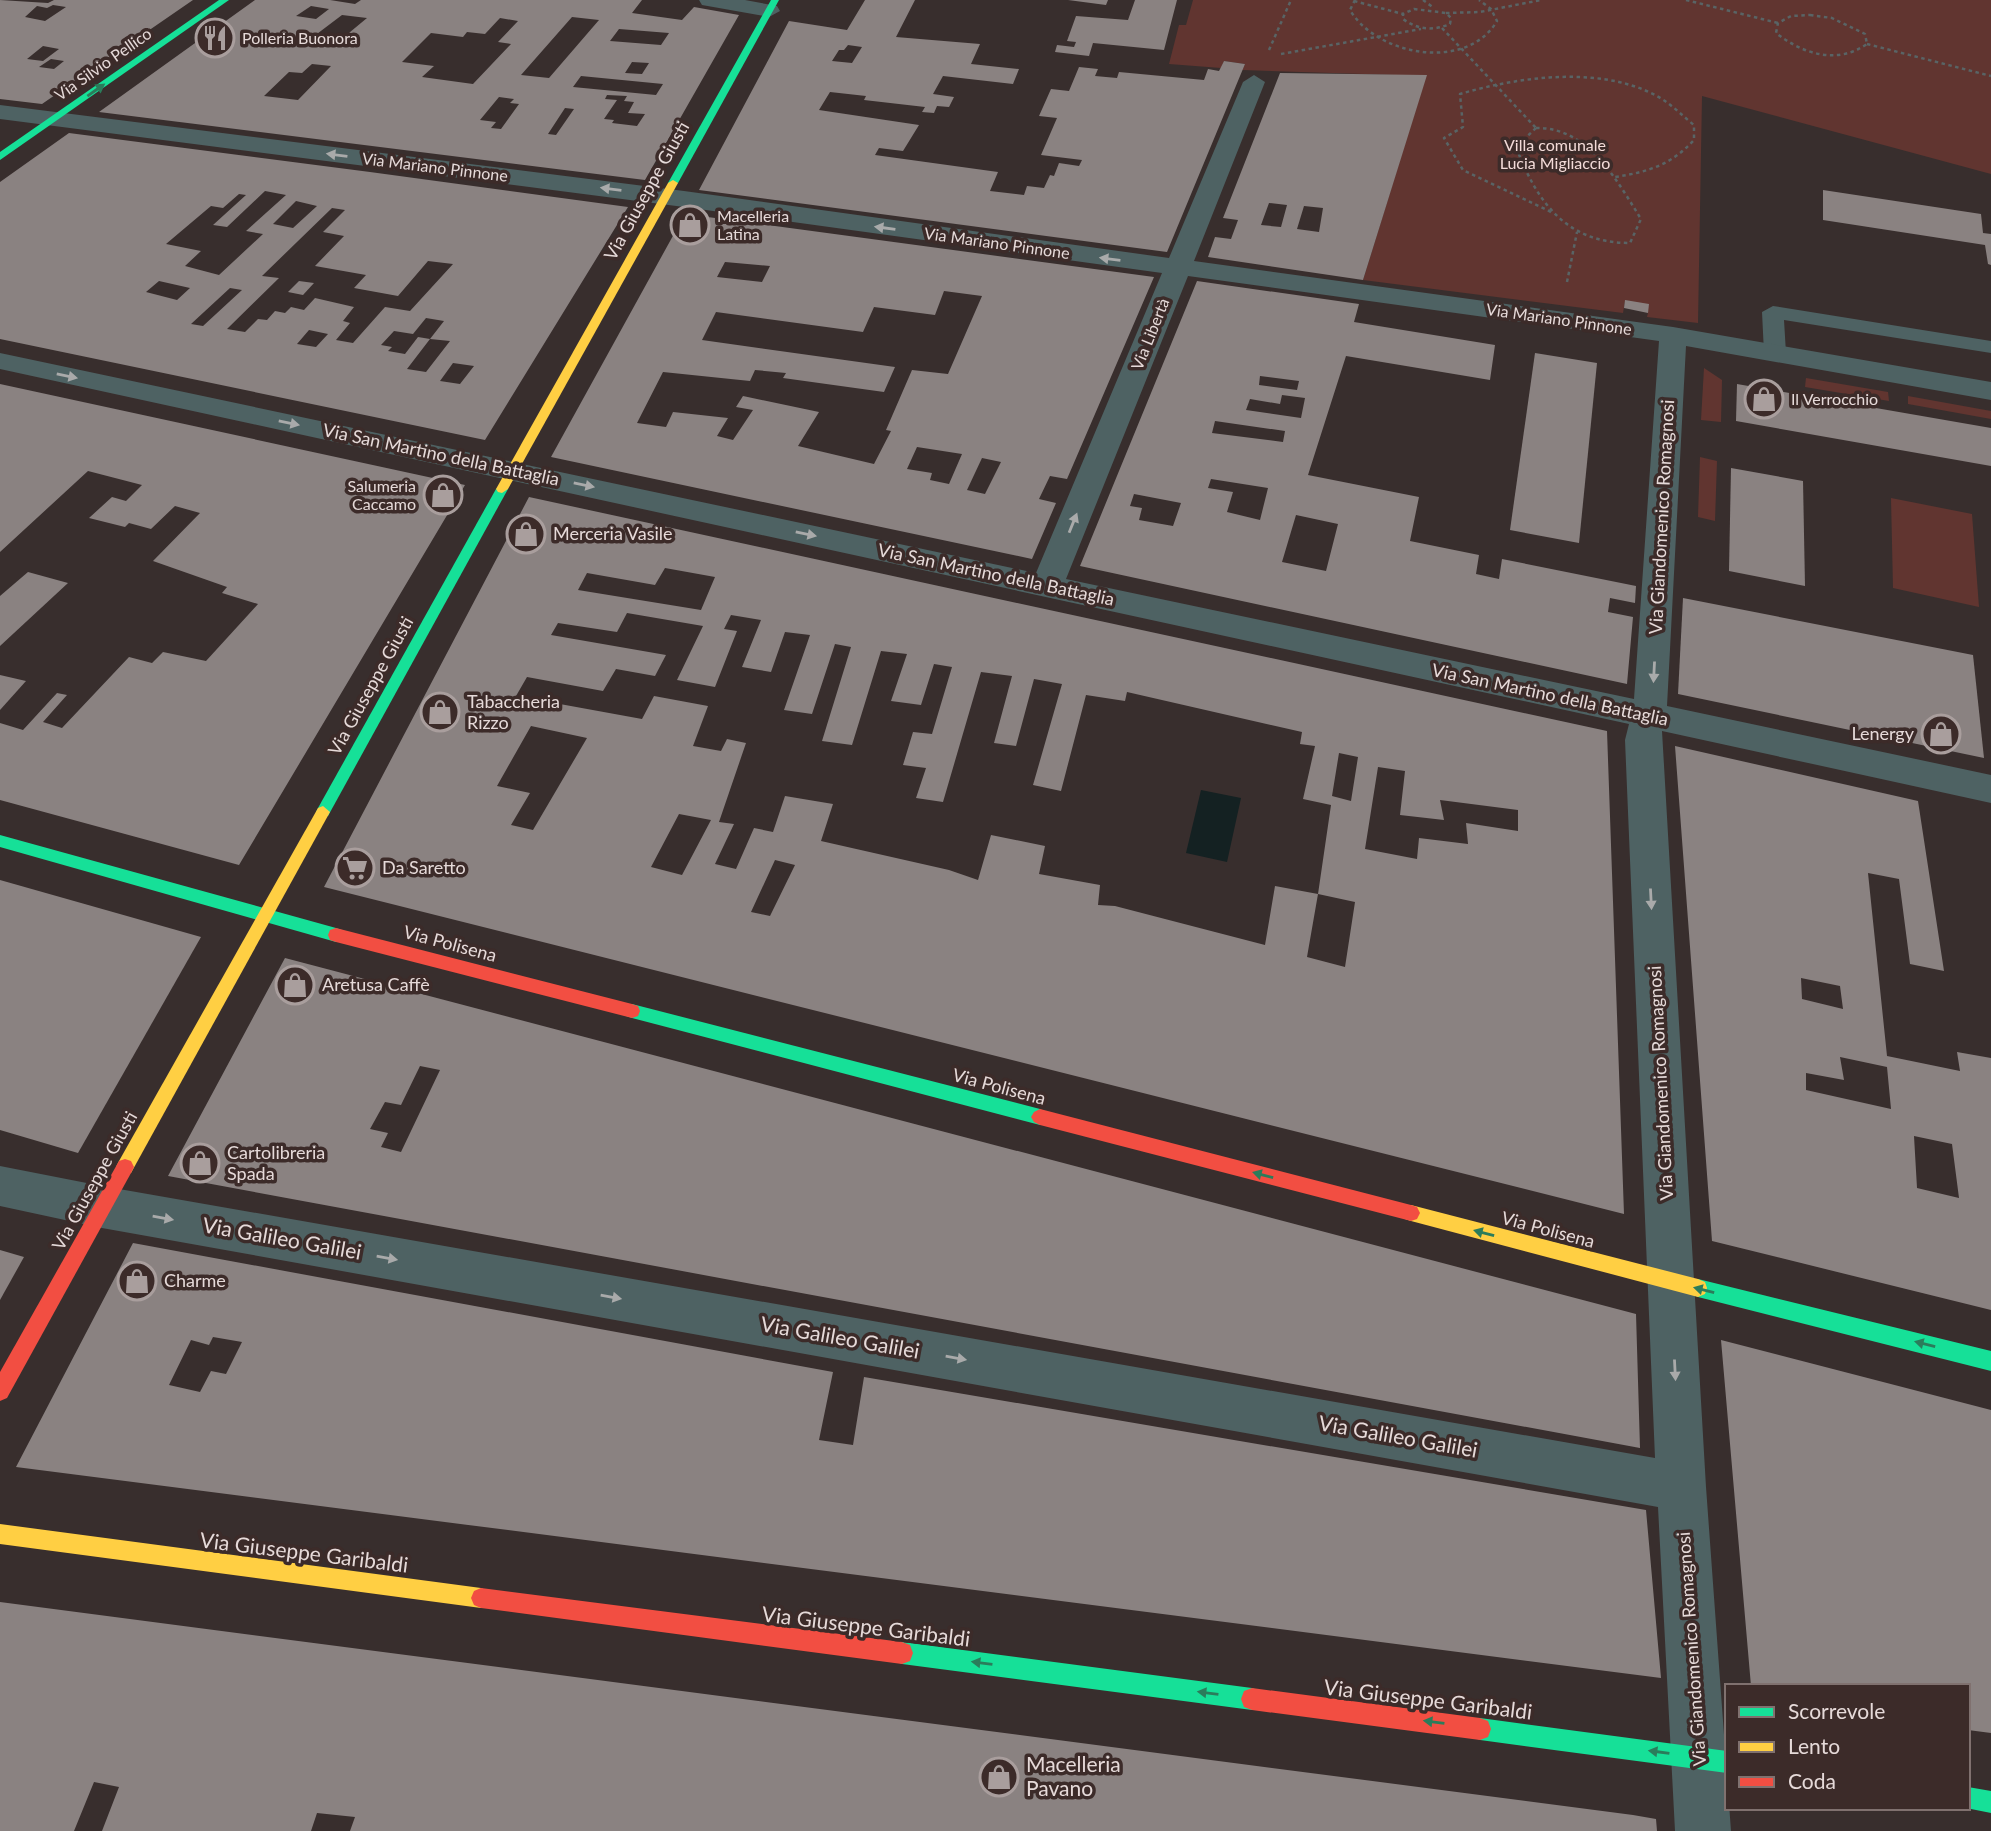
<svg xmlns="http://www.w3.org/2000/svg" width="1991" height="1831" font-family="Lato,sans-serif">
<style>
.green{fill:#613530}
.water{fill:#142122}
.building{fill:#8a8281;fill-rule:evenodd}
.lines{fill:none;stroke-linecap:round;stroke-linejoin:round}
.path{stroke:#596465;stroke-width:2.5;stroke-dasharray:3.5 3.5;stroke-linecap:butt}
.lane{fill:#4e6263;fill-rule:evenodd}
.street{fill:#4e6263;fill-rule:evenodd}
.fast{fill:#16e098;fill-rule:evenodd}
.slow{fill:#ffcf43;fill-rule:evenodd}
.jam{fill:#f24e42;fill-rule:evenodd}
.oneway{fill:#2b7c5b}
.oneway2{fill:#a9aaaa}
.labels{text-anchor:middle;stroke-width:7;stroke-linejoin:round;paint-order:stroke}
.far-poi-label{font-size:16px;fill:#e6dad9;stroke:#3c2b29;text-anchor:start}
.far-street-label{font-size:16px;fill:#e6dad9;stroke:#3c2b29}
.far-park-label{font-size:16px;fill:#f3dbd8;stroke:#3c2b29}
.street-label{font-size:18px;fill:#e6dad9;stroke:#3c2b29}
.poi-label{font-size:18px;fill:#e6dad9;stroke:#3c2b29;text-anchor:start}
.near-street-label{font-size:21px;fill:#e6dad9;stroke:#3c2b29}
.near-poi-label{font-size:21px;fill:#e6dad9;stroke:#3c2b29;text-anchor:start}
</style>
<rect width="100%" height="100%" fill="#382e2d"/>
<!-- green -->
<g class="green">
<polygon points="1193,0 1991,0 1991,174 1702,96 1698,323 1647,317 1648,313 1625,301 1623,313 1363,280 1426,76 1242,70 1245,64 1224,61 1221,68 1169,64 1179,25 1186,25"/>
<polygon points="1704,368 1722,380 1721,422 1701,420"/>
<polygon points="1806,378 1888,392 1889,401 1805,387"/>
<polygon points="1908,396 1991,411 1991,419 1908,404"/>
<polygon points="1700,457 1717,461 1715,521 1698,517"/>
<polygon points="1891,498 1972,514 1979,607 1893,588"/>
</g>
<!-- water -->
<polygon class="water" points="1201,790 1241,798 1227,862 1186,853"/>
<!-- building -->
<g class="building">
<path d="M0 0 48 3 54 0H193L42 104 0 99ZM53 5 66 7 45 21 25 17 37 6 47 8ZM43 46 59 49 43 61 27 59ZM51 59 64 61 54 69 39 67Z"/>
<path d="M255 0H330L355 4 361 0H642L632 13 682 20 694 7 739 15 645 180 99 112ZM311 6 329 9 316 19 296 16ZM342 15 367 18 332 47 305 43ZM572 17 599 20 549 78 521 75ZM500 18 518 21 498 42 511 44 473 84 422 77 434 66 402 62 431 33 463 37 467 32 485 34ZM619 29 669 33 661 45 610 41ZM632 62 649 63 642 74 625 73ZM312 64 331 66 298 100 264 96 289 72 302 73ZM581 76 663 84 656 95 573 87ZM607 95 627 96 624 101 634 102 628 113 645 114 637 126 612 123 614 120 604 119 617 100 605 99ZM499 97 514 99 510 103 519 104 501 129 491 128 496 122 480 120ZM565 108 574 109 556 135 548 134Z"/>
<path d="M865 0H915L896 37 980 44 971 64 1019 69 1013 84 943 76 933 94 954 97 949 107 937 106 934 113 922 112 925 107 864 100 866 96 830 92 819 110 919 125 903 151 879 148 875 155 998 172 990 191 1024 195 1027 186 1044 188 1050 175 1054 176 1059 163 1079 166 1082 160 1041 155 1057 118 1039 116 1051 89 1069 91 1079 67 1098 69 1095 76 1117 78 1119 72 1204 80 1208 69 1219 71 1224 61 1245 64 1167 252 699 190 789 21 847 30ZM848 45 862 47 852 63 832 61 839 50H844Z"/>
<polygon points="1068,0 1108,0 1106,5"/>
<polygon points="1135,0 1177,0 1164,50 1093,43 1089,56 1055,52 1057,45 1074,47 1076,42 1067,41 1076,16 1128,20"/>
<path d="M1280 73 1427 75 1363 280 1208 257 1215 237 1231 239 1238 220 1223 218ZM1269 203 1287 205 1281 227 1261 225ZM1304 206 1323 208 1319 232 1297 229Z"/>
<path d="M69 133 370 172 628 207 485 440 0 339V182ZM265 191 286 195 246 231 263 234 219 275 185 266 201 251 166 244 211 206 223 208 239 194 246 195 213 225 227 227ZM296 201 317 206 293 228 273 224ZM332 208 345 210 323 232 344 236 315 266 366 275 354 288 398 296 428 261 453 264 410 311 385 307 353 343 336 340 350 323 343 321 354 307 315 298 304 310 291 307 285 313 275 311 267 320 258 319 245 332 227 329 279 278 262 276ZM159 281 190 288 177 300 146 292ZM230 288 242 290 203 326 191 324ZM426 318 444 321 430 339 450 341 426 372 407 369 430 339 418 337 405 354 388 351 392 347 381 345 394 331 413 334ZM309 330 328 334 316 347 297 344ZM453 363 474 366 460 384 440 381Z"/>
<polygon points="1823,190 1981,214 1983,233 1991,234 1991,265 1988,264 1985,245 1823,220"/>
<path d="M685 214 1154 277 1067 479 1050 476 1039 499 1056 503 1032 559 551 457ZM725 262 770 266 762 282 717 277ZM944 291 982 296 948 374 912 370 886 430 891 431 874 464 798 446 819 412 743 396 736 407 753 410 733 440 717 436 728 418 673 412 666 427 637 423 663 372 750 381 755 370 786 373 783 378 884 392 895 367 702 340 716 312 863 332 874 307 935 315ZM917 447 962 454 949 484 930 480 932 473 907 469ZM982 458 1001 462 985 494 967 490Z"/>
<polygon points="299,281 314,283 303,295 288,292"/>
<path d="M1197 281 1359 304 1354 322 1495 345 1490 380 1346 356 1308 475 1419 497 1410 541 1479 555 1476 574 1499 579 1502 559 1636 586 1635 603 1610 598 1608 612 1633 617 1627 684 1080 566ZM1260 376 1299 381 1297 390 1259 385ZM1282 395 1305 398 1301 418 1246 410 1250 399 1280 404ZM1215 421 1285 431 1283 442 1212 433ZM1211 479 1268 488 1260 520 1227 512 1233 492 1208 488ZM1134 494 1181 503 1173 526 1139 520 1142 508 1130 506ZM1296 515 1338 524 1326 571 1282 562Z"/>
<polygon points="1625,300 1649,304 1648,313 1624,308"/>
<polygon points="1535,353 1597,363 1579,543 1510,530"/>
<polygon points="0,384 465,485 239,865 0,800 0,723 23,730 57,693 67,695 43,722 62,728 129,657 152,663 163,652 206,661 258,604 222,593 227,587 153,561 200,513 175,506 151,529 129,523 125,527 89,518 112,497 126,501 142,485 88,471 0,552"/>
<polygon points="1737,384 1991,428 1991,466 1736,421"/>
<polygon points="1731,468 1803,481 1805,586 1729,571"/>
<path d="M529 497 1607 731 1624 1214 324 887ZM665 568 715 577 701 610 578 590 587 573 655 585ZM627 613 703 626 677 680 715 687 737 631 724 629 731 615 761 620 742 667 771 672 785 632 810 635 784 710 812 714 835 644 851 647 822 741 852 745 881 651 907 654 891 701 921 705 934 664 952 667 932 734 913 732 903 765 926 768 916 798 943 802 981 672 1012 676 994 743 1016 746 1034 679 1062 684 1033 785 1061 791 1086 695 1125 701 1127 692 1302 732 1300 744 1315 746 1303 799 1331 805 1318 894 1355 902 1345 967 1307 957 1318 894 1275 886 1265 945 1115 906 1098 905 1100 885 1039 874 1045 846 991 835 978 880 949 870 821 841 833 804 785 796 773 832 754 828 736 869 715 864 734 824 719 822 746 743 727 739 721 751 693 746 708 706 654 696 642 719 516 696 527 677 603 691 616 669 655 676 666 655 551 635 558 623 617 632ZM531 726 587 738 533 830 511 825 530 793 497 786ZM1339 753 1358 757 1351 801 1332 796ZM1378 767 1405 771 1400 815 1444 820 1440 800 1518 810V831L1466 823 1468 844 1419 838 1417 859 1365 849ZM679 814 711 820 682 875 651 867ZM775 860 795 865 770 916 751 912Z"/>
<polygon points="28,572 68,583 0,646 0,596"/>
<polygon points="1683,598 1973,655 1984,758 1678,694"/>
<polygon points="0,675 26,681 0,710"/>
<path d="M1675 746 1918 801 1944 971 1910 964 1899 879 1868 873 1887 1056 1960 1071 1957 1052 1991 1058V1310L1712 1241ZM1801 978 1840 986 1843 1009 1802 999ZM1840 1057 1887 1067 1891 1109 1806 1090V1073L1844 1080ZM1914 1136 1952 1144 1959 1198 1917 1188Z"/>
<polygon points="0,880 201,937 78,1153 0,1130"/>
<path d="M285 958 1636 1314 1640 1448 168 1176ZM420 1066 440 1070 401 1152 381 1147 388 1133 370 1129 385 1102 401 1105Z"/>
<path d="M133 1243 833 1372 819 1440 853 1445 864 1377 1646 1510 1661 1678 16 1467ZM213 1337 242 1342 226 1374 211 1371 200 1392 169 1385 191 1340 209 1345Z"/>
<polygon points="0,1250 24,1257 0,1300"/>
<polygon points="1721,1340 1991,1410 1991,1733 1968,1730 1968,1686 1751,1686"/>
<polygon points="0,1602 1633,1815 1656,1819 1657,1831 350,1831 355,1817 317,1813 311,1831 102,1831 119,1787 94,1782 74,1831 0,1831"/>
</g>
<g class="lines">
<!-- path -->
<g class="path">
<path d="M1355 0 1350 10C1377 56 1467 72 1497 21L1491 9 1479 0"/>
<polyline points="1423,0 1434,8"/>
<polyline points="1686,0 1778,23"/>
<polyline points="1354,1 1403,14"/>
<path d="M1414 9 1446 13 1451 18 1450 24C1433 31 1418 30 1403 19V14Z"/>
<polyline points="1446,13 1480,12 1541,0"/>
<path d="M1810 15 1832 18 1865 34 1867 44C1837 65 1803 54 1776 33L1778 23 1791 16Z"/>
<polyline points="1442,28 1536,128"/>
<polyline points="1867,44 1991,76"/>
<polyline points="1269,50 1291,0"/>
<polyline points="1281,54 1421,29"/>
<path d="M1536 128C1588 127 1616 179 1641 219L1630 243C1566 243 1537 202 1516 147Z"/>
<path d="M1551 212 1463 170 1444 138 1463 127 1460 94C1521 76 1609 64 1665 101 1675 108 1684 117 1694 125V140C1671 165 1648 172 1615 177"/>
<polyline points="1567,282 1577,232"/>
</g>
<!-- lane -->
<polygon class="lane" points="1773,306 1991,341 1991,353 1784,320 1786,353 1775,359 1764,353 1762,312"/>
<!-- street -->
<g class="street">
<polygon points="699,0 745,0 777,6 780,11 769,17 702,5"/>
<path d="M1254 75 1265 82 1194 261 1673 327 1991 382V400L1686 346 1667 706 1991 775V803L1662 731 1706 1487 1731 1831H1675L1658 1507 102 1228 0 1206V1166L102 1186 1655 1458 1625 740 1629 724 0 369V353L1036 573 1162 273 684 207 0 119V105L684 191 1169 258 1243 82ZM1188 276 1659 341 1634 699 1066 579Z"/>
</g>
<!-- fast -->
<g class="fast">
<polygon points="219,0 229,0 0,160 0,152"/>
<polygon points="771,0 779,0 678,183 669,185 668,183"/>
<polygon points="502,485 508,489 328,816 318,816 316,812 318,808 496,489"/>
<polygon points="0,835 336,928 342,930 344,935 342,940 336,942 0,847"/>
<polygon points="632,1004 1040,1109 1046,1112 1049,1117 1046,1122 1040,1125 632,1018 626,1016 624,1011 626,1006"/>
<polygon points="1698,1279 1991,1351 1991,1371 1698,1297 1691,1294 1689,1288 1691,1282"/>
<polygon points="902,1642 1252,1688 1260,1691 1263,1699 1260,1707 1252,1710 902,1664 894,1661 891,1653 894,1645"/>
<polygon points="1480,1718 1727,1751 1727,1773 1480,1740 1472,1737 1469,1729 1472,1721"/>
<polygon points="1968,1787 1991,1791 1991,1813 1966,1808 1968,1808"/>
</g>
<!-- slow -->
<g class="slow">
<polygon points="673,180 678,183 508,489 502,493 498,492 496,489 668,183"/>
<polygon points="323,806 330,812 131,1173 125,1175 119,1173 116,1167 119,1161 318,808"/>
<polygon points="1411,1205 1698,1279 1705,1282 1707,1288 1705,1294 1698,1297 1411,1221 1405,1219 1402,1213 1405,1207"/>
<polygon points="0,1524 481,1588 488,1591 491,1598 488,1605 481,1608 0,1544"/>
</g>
<!-- jam -->
<g class="jam">
<polygon points="336,928 632,1004 638,1006 640,1011 638,1016 632,1018 336,942 330,940 328,935 330,930"/>
<polygon points="1040,1109 1411,1205 1417,1207 1420,1213 1417,1219 1411,1221 1040,1125 1034,1122 1031,1117 1034,1112"/>
<polygon points="125,1159 131,1161 134,1167 131,1173 7,1398 0,1401 0,1372 119,1161"/>
<polygon points="481,1588 902,1642 910,1645 913,1653 910,1661 902,1664 481,1608 474,1605 471,1598 474,1591"/>
<polygon points="1252,1688 1480,1718 1488,1721 1491,1729 1488,1737 1480,1740 1252,1710 1244,1707 1241,1699 1244,1691"/>
</g>
</g>
<!-- one-way arrows -->
<defs><path id="oneway-solid" d="M-6-.8H1V-3.2L6.5 0L1 3.2V.8H-6Z" transform="scale(1.75)"/></defs>
<g class="oneway">
<use href="#oneway-solid" transform="translate(96 90) rotate(-35)"/>
<use href="#oneway-solid" transform="translate(1263 1175) rotate(-165)"/>
<use href="#oneway-solid" transform="translate(1484 1233) rotate(-165)"/>
<use href="#oneway-solid" transform="translate(1704 1290) rotate(-166)"/>
<use href="#oneway-solid" transform="translate(1925 1344) rotate(-166)"/>
<use href="#oneway-solid" transform="translate(982 1663) rotate(-173)"/>
<use href="#oneway-solid" transform="translate(1208 1693) rotate(-173)"/>
<use href="#oneway-solid" transform="translate(1434 1722) rotate(-173)"/>
<use href="#oneway-solid" transform="translate(1659 1752) rotate(-172)"/>
</g>
<g class="oneway2">
<use href="#oneway-solid" transform="translate(337 155) rotate(-173)"/>
<use href="#oneway-solid" transform="translate(611 189) rotate(-173)"/>
<use href="#oneway-solid" transform="translate(885 228) rotate(-172)"/>
<use href="#oneway-solid" transform="translate(1110 259) rotate(-173)"/>
<use href="#oneway-solid" transform="translate(67 376) rotate(12)"/>
<use href="#oneway-solid" transform="translate(289 423) rotate(12)"/>
<use href="#oneway-solid" transform="translate(584 485) rotate(12)"/>
<use href="#oneway-solid" transform="translate(1073 523) rotate(-68)"/>
<use href="#oneway-solid" transform="translate(806 534) rotate(12)"/>
<use href="#oneway-solid" transform="translate(1654 672) rotate(93)"/>
<use href="#oneway-solid" transform="translate(1651 899) rotate(87)"/>
<use href="#oneway-solid" transform="translate(163 1218) rotate(10)"/>
<use href="#oneway-solid" transform="translate(387 1258) rotate(10)"/>
<use href="#oneway-solid" transform="translate(611 1297) rotate(10)"/>
<use href="#oneway-solid" transform="translate(956 1358) rotate(10)"/>
<use href="#oneway-solid" transform="translate(1675 1370) rotate(87)"/>
</g>
<!-- icons -->
<defs>
<symbol id="restaurant-ring" viewBox="-11 -11 22 22"><circle r="9.5" fill="#3c2b29" stroke="#a99e9d" stroke-width="1.5"/><path d="M-5-6h1v4h1v-4h1v4h1v-4h1v5L-1.5 .5V6h-2V.5L-5-1ZM5-6V6H3V1.5H1.5Q1.5-4 5-6Z" fill="#a99e9d"/></symbol>
<symbol id="shop-ring" viewBox="-11 -11 22 22"><circle r="9.5" fill="#3c2b29" stroke="#a99e9d" stroke-width="1.5"/><path d="M-5-2.5h2.3a2.7 3.5 0 0 1 5.4 0H5L5.5 6h-11ZM-1.5-2.5h3a1.5 2.3 0 0 0-3 0Z" fill="#a99e9d"/></symbol>
<symbol id="supermarket-ring" viewBox="-11 -11 22 22"><circle r="9.5" fill="#3c2b29" stroke="#a99e9d" stroke-width="1.5"/><path d="M-6-5.5h2.5l.6 2H6L4.5 2H-2.5L-4.4-4H-6ZM-1.5 3.2a1.3 1.3 0 1 0 .1 0ZM3 3.2a1.3 1.3 0 1 0 .1 0Z" fill="#a99e9d"/></symbol>
</defs>
<g fill-rule="evenodd">
<use href="#restaurant-ring" x="193" y="16" width="44" height="44"/>
<use href="#shop-ring" x="668" y="203" width="44" height="44"/>
<use href="#shop-ring" x="1742" y="377" width="44" height="44"/>
<use href="#shop-ring" x="421" y="473" width="44" height="44"/>
<use href="#shop-ring" x="504" y="512" width="44" height="44"/>
<use href="#shop-ring" x="418" y="690" width="44" height="44"/>
<use href="#shop-ring" x="1919" y="712" width="44" height="44"/>
<use href="#supermarket-ring" x="333" y="846" width="44" height="44"/>
<use href="#shop-ring" x="273" y="963" width="44" height="44"/>
<use href="#shop-ring" x="178" y="1141" width="44" height="44"/>
<use href="#shop-ring" x="115" y="1259" width="44" height="44"/>
<use href="#shop-ring" x="977" y="1755" width="44" height="44"/>
</g>
<g class="labels">
<!-- far-poi labels -->
<g class="far-poi-label">
<text x="242" y="44">Polleria Buonora</text>
<text x="717" y="222">Macelleria<tspan x="717" dy="18">Latina</tspan></text>
<text x="1791" y="405">Il Verrocchio</text>
<text x="416" y="492" text-anchor="end">Salumeria<tspan x="416" dy="18">Caccamo</tspan></text>
</g>
<!-- far-street labels -->
<g class="far-street-label">
<text transform="translate(103 64) rotate(-35)" y="6">Via Silvio Pellico</text>
<text transform="translate(435 167) rotate(7)" y="6">Via Mariano Pinnone</text>
<text transform="translate(997 243) rotate(8)" y="6">Via Mariano Pinnone</text>
<text transform="translate(1559 319) rotate(8)" y="6">Via Mariano Pinnone</text>
<text transform="translate(1150 334) rotate(-68)" y="6">Via Libertà</text>
</g>
<!-- far-park labels -->
<g class="far-park-label">
<text x="1555" y="151">Villa comunale<tspan x="1555" dy="18">Lucia Migliaccio</tspan></text>
</g>
<!-- street labels -->
<g class="street-label">
<text transform="translate(647 191) rotate(-61)" y="6">Via Giuseppe Giusti</text>
<text transform="translate(441 455) rotate(12)" y="6">Via San Martino della Battaglia</text>
<text transform="translate(1662 517) rotate(-87)" y="6">Via Giandomenico Romagnosi</text>
<text transform="translate(996 575) rotate(12)" y="6">Via San Martino della Battaglia</text>
<text transform="translate(371 686) rotate(-61)" y="6">Via Giuseppe Giusti</text>
<text transform="translate(1550 695) rotate(12)" y="6">Via San Martino della Battaglia</text>
<text transform="translate(450 944) rotate(15)" y="6">Via Polisena</text>
<text transform="translate(1661 1083) rotate(-93)" y="6">Via Giandomenico Romagnosi</text>
<text transform="translate(999 1087) rotate(15)" y="6">Via Polisena</text>
<text transform="translate(95 1181) rotate(-61)" y="6">Via Giuseppe Giusti</text>
<text transform="translate(1548 1230) rotate(15)" y="6">Via Polisena</text>
<text transform="translate(1692 1649) rotate(-94)" y="6">Via Giandomenico Romagnosi</text>
</g>
<!-- poi labels -->
<g class="poi-label">
<text x="553" y="540">Merceria Vasile</text>
<text x="467" y="708">Tabaccheria<tspan x="467" dy="21">Rizzo</tspan></text>
<text x="1914" y="740" text-anchor="end">Lenergy</text>
<text x="382" y="874">Da Saretto</text>
<text x="322" y="991">Aretusa Caffè</text>
<text x="227" y="1159">Cartolibreria<tspan x="227" dy="21">Spada</tspan></text>
<text x="164" y="1287">Charme</text>
</g>
<!-- near-street labels -->
<g class="near-street-label">
<text transform="translate(282 1239) rotate(10)" y="7">Via Galileo Galilei</text>
<text transform="translate(840 1338) rotate(10)" y="7">Via Galileo Galilei</text>
<text transform="translate(1398 1437) rotate(10)" y="7">Via Galileo Galilei</text>
<text transform="translate(304 1553) rotate(7)" y="7">Via Giuseppe Garibaldi</text>
<text transform="translate(866 1627) rotate(7)" y="7">Via Giuseppe Garibaldi</text>
<text transform="translate(1428 1700) rotate(7)" y="7">Via Giuseppe Garibaldi</text>
</g>
<!-- near-poi labels -->
<g class="near-poi-label">
<text x="1026" y="1772">Macelleria<tspan x="1026" dy="24">Pavano</tspan></text>
</g>
</g>
<!-- legend -->
<rect x="1725" y="1684" width="245" height="126" fill="#3c2b29" stroke="#80716f" stroke-width="2"/>
<rect x="1739" y="1707" width="35" height="10" fill="#16e098" stroke="#80716f" stroke-width="2"/>
<text x="1788" y="1719" font-size="21" fill="#e6dad9">Scorrevole</text>
<rect x="1739" y="1742" width="35" height="10" fill="#ffcf43" stroke="#80716f" stroke-width="2"/>
<text x="1788" y="1754" font-size="21" fill="#e6dad9">Lento</text>
<rect x="1739" y="1777" width="35" height="10" fill="#f24e42" stroke="#80716f" stroke-width="2"/>
<text x="1788" y="1789" font-size="21" fill="#e6dad9">Coda</text>
</svg>
